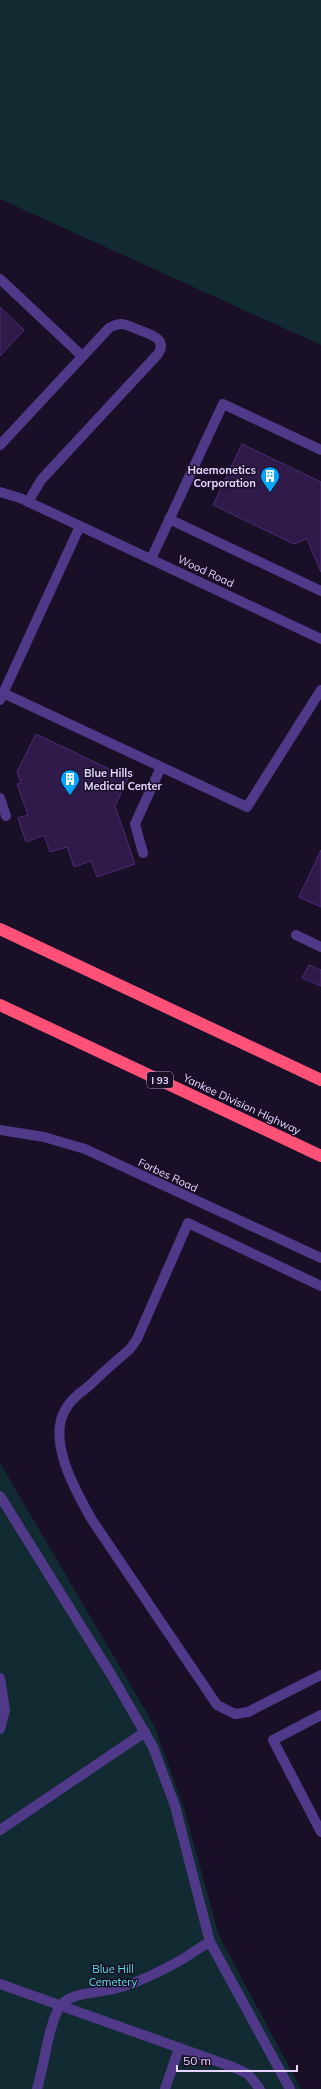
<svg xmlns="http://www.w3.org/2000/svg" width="321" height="2089" font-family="Mulish,sans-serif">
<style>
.green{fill:#122b32}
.building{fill:#301a49;stroke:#4d2c75}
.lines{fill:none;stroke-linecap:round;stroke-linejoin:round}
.service{stroke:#503988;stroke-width:10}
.minor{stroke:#503988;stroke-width:10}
.tertiary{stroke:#503988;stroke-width:10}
.motorway{stroke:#ff5078;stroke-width:12}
.labels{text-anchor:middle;stroke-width:3;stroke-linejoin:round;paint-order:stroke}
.shield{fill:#190f27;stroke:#a89abe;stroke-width:1}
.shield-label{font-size:10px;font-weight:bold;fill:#e5d5ff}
.poi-label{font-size:11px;font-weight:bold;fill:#e5d5ff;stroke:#190f27;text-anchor:end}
.street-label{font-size:11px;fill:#e5d5ff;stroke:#190f27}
.park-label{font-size:11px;fill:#5de2e3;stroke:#190f27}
</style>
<rect width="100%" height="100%" fill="#190f27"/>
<!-- green -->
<g class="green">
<polygon points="0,0 321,0 321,345 0,199"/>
<polygon points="0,1463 154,1725 184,1808 219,1936 301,2089 0,2089"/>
</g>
<!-- building -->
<g class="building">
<polygon points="0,307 24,330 0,356"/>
<polygon points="242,444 321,482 321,572 307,539 294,544 213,505"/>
<polygon points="36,734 128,778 115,806 135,864 97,877 91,861 74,867 67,847 50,852 44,835 26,842 18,818 28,815 17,784 21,783 17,772"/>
<polygon points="321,850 321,907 299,897"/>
<polygon points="309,965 321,970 321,986 302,978"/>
</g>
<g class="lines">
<!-- service -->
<g class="service">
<polyline points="0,279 82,356"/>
<path d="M0 445 109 328C113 326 116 324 121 324 127 324 133 328 139 330 150 334 168 339 158 354L41 480 28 502"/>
<polyline points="0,492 20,498 80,526 0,700"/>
<polyline points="169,519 321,591"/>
<polyline points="151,559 223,404 321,450"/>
<polyline points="3,693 247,807 321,690"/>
<polyline points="0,798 6,816"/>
<polyline points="143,853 135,824 161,767"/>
<polyline points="296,935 321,947"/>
<path d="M321 1286 188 1223 137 1339 130 1349C116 1361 102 1373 89 1386 81 1392 72 1398 67 1407 45 1438 76 1492 92 1520L217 1705 235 1714 248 1712 321 1675"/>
<polyline points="0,1496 112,1676 153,1747 175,1806 210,1942 290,2089"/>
<polyline points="0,1678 5,1710 0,1729"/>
<polyline points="321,1715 273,1740 321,1832"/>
<polyline points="0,1830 145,1732"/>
<polyline points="0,1984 233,2067 248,2074 260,2089"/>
<path d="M37 2089C44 2068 49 2018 62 2004 73 1992 99 1993 114 1989 137 1983 160 1972 181 1960 191 1954 200 1947 210 1942"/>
<polyline points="165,2089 179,2048"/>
</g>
<!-- minor -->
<polyline class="minor" points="80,526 321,639"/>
<!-- tertiary -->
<polyline class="tertiary" points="0,1130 44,1137 85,1149 321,1258"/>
<!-- motorway -->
<g class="motorway">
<polyline points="0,929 321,1080"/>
<polyline points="0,1005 321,1156"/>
</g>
</g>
<!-- icons -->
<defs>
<symbol id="building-pin" viewBox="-11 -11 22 30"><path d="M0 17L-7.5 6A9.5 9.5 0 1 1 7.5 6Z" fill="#01a5ff" stroke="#190f27"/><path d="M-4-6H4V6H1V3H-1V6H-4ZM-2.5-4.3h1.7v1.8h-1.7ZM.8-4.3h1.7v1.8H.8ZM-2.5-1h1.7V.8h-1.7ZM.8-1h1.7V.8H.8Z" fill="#fff"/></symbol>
</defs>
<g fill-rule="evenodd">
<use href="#building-pin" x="259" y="465" width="22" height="30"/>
<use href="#building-pin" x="59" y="768" width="22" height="30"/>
</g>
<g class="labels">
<!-- shield labels -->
<rect class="shield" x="147" y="1072" width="26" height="16" rx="3"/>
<g class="shield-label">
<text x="160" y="1084">I 93</text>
</g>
<!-- poi labels -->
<g class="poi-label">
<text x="256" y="474">Haemonetics<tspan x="256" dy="13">Corporation</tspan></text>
<text x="84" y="777" text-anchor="start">Blue Hills<tspan x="84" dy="13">Medical Center</tspan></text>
</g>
<!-- street labels -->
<g class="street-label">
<text transform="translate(206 571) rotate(25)" y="4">Wood Road</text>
<text transform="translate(242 1104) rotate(25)" y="4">Yankee Division Highway</text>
<text transform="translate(168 1175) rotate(25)" y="4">Forbes Road</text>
</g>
<!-- park labels -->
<g class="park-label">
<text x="113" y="1973">Blue Hill<tspan x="113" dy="13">Cemetery</tspan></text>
</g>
</g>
<!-- scale -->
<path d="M177 2065v6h120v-6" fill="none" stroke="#e5d5ff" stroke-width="2"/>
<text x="183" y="2065" font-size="12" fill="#e5d5ff" stroke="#190f27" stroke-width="3" paint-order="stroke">50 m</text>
</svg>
